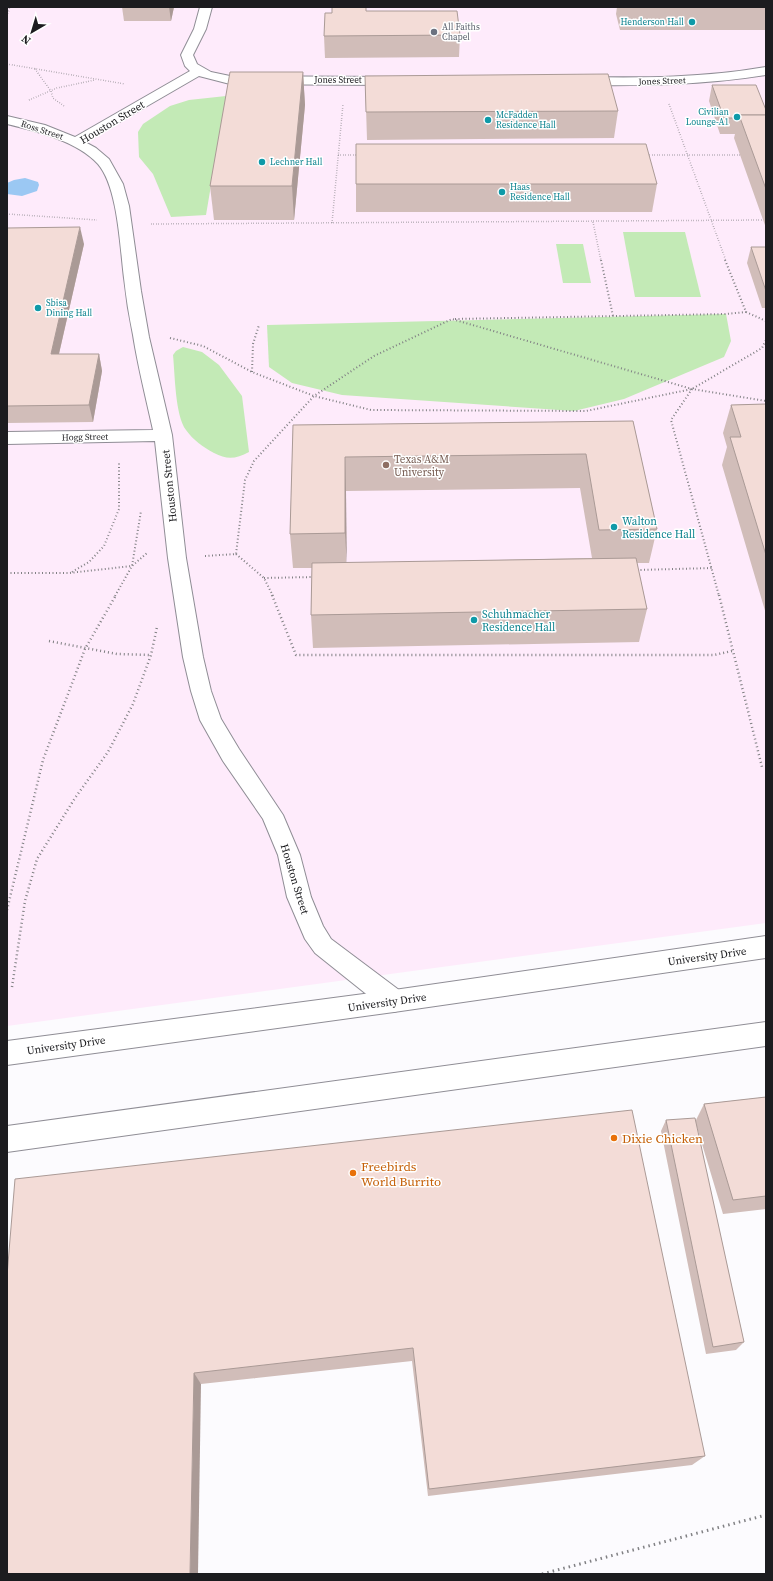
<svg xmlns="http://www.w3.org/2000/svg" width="773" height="1581" font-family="'Source Serif 4',serif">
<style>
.education{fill:#feebfb}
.green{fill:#c3eab6}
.water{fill:#9bc8f3}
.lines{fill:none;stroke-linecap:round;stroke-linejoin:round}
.minor-casing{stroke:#8f8d95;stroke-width:2}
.major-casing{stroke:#8f8d95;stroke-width:2}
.path-far3{stroke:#818184;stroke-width:1.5;stroke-dasharray:0.5 2;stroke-linecap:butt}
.path-far2{stroke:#818184;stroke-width:2;stroke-dasharray:1 2.5;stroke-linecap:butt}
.path-far1{stroke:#818184;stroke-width:2.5;stroke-dasharray:1 3;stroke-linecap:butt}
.path{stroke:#818184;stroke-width:3;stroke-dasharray:1.5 4;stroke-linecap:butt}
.minor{fill:#fff;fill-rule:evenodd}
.major{fill:#fff;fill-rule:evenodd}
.wall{fill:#d1bdb9;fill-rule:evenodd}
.shaded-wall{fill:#aa9a96}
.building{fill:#f3dcd7;stroke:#aa9a96}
.culture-dot{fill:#0f9aa8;stroke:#fff;stroke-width:1.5}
.worship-dot{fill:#6b7280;stroke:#fff;stroke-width:1.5}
.education-dot{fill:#8d6e63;stroke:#fff;stroke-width:1.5}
.food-dot{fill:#e8710a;stroke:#fff;stroke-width:1.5}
.labels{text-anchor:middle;stroke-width:3;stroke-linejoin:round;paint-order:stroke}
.far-culture-label{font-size:9px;fill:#0d838f;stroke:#fff;text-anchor:start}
.far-worship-label{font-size:9px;fill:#5b616d;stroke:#fff;text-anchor:start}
.far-street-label{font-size:9px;fill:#1c1c1f;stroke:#fff}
.street-label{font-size:11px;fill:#1c1c1f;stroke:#fff}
.education-label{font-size:11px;fill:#785e54;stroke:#fff;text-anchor:start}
.culture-label{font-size:11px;fill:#0d838f;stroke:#fff;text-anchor:start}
.near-food-label{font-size:13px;fill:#c56008;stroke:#fff;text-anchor:start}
</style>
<rect width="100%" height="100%" fill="#fcfbfe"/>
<!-- education -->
<polygon class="education" points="7,7 766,7 766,923 7,1026"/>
<!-- green -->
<g class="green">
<polygon points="226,96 206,215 171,217 153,174 139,157 138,132 143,124 170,106 189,100"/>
<polygon points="623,232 685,232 701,297 635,297"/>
<polygon points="556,244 583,244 591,283 563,283"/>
<polygon points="726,314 731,341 724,357 624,399 574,411 342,395 292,383 269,367 267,325"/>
<path d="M183 347 202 352 219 365 242 396 249 452C236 459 227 460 214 453 203 447 193 440 186 430 175 415 175 374 173 355L176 351Z"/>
</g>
<!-- water -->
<polygon class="water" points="25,178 38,182 39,185 37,191 22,196 7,194 7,183 14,180"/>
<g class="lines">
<defs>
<g id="minor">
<path d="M200 7H212L206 29 193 55 197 64 211 72 230 76 396 77 401 78 402 81 401 84 396 85 230 84 199 76 85 142 96 148 109 159 123 184 129 206 141 291 149 337 172 435 186 558 203 657 211 691 221 719 239 749 283 815 300 855 311 897 323 926 331 939 403 993 406 1001 403 1009 394 1012 385 1009 315 953 305 939 287 897 278 855 263 819 223 761 200 720 191 691 183 657 168 558 155 441 7 444V432L153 430C146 398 138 367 133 335 129 316 126 297 124 278 120 247 118 187 98 164 77 141 36 131 7 124V116L45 125 75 137 190 71 185 66 181 55 194 29Z"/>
<path d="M766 67V75C704 85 643 86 580 85L575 84 574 81 575 78 580 77C643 78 704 78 766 67Z"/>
</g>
<g id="major">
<polygon points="766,936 766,958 394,1012 7,1065 7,1041 394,990"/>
<polygon points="766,1022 766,1046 7,1152 7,1126"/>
</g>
</defs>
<!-- minor casing -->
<use href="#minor" class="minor-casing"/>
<!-- major casing -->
<use href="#major" class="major-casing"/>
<!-- path-far3 -->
<g class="path-far3">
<polyline points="7,16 10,7"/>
<polyline points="7,64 125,84"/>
<polyline points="35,69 51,91 53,98 64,106"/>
<polyline points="29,100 57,88 95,80"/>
<polyline points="669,104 726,261"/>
<polyline points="338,155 358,155"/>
<polyline points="647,155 740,155"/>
<polyline points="7,214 97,220"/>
<polyline points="593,222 601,261"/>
<polyline points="332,223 343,104"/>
<polyline points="151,224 763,220"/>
</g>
<!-- path-far2 -->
<g class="path-far2">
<polyline points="601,260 613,316"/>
<polyline points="725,260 746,312 766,321"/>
<polyline points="455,319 726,314 746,312"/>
<polyline points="170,338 203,346 252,372 314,396 371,410 586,411 692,389 762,348 766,340"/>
<polyline points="252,372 253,344 259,325"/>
<polyline points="692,389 671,420 719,596"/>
<polyline points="236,554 264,578 273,596"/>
<polyline points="205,556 236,554 245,480 254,461 314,396 374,356 452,319 692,389 766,401"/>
<polyline points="637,570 712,568"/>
<polyline points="72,572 89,562 104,546 119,509 119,462"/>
<polyline points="7,573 69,573 132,566 147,553"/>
<polyline points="264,578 314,577"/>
<polyline points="115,596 132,566 141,511"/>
</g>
<!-- path-far1 -->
<g class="path-far1">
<polyline points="272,595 296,655 714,655 732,651"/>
<polyline points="719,595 762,767"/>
<polyline points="49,641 117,654 151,655"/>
<polyline points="7,910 43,760 85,649 116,595"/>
<polyline points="12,987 25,901 37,859 75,798 108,752 133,704 151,655 157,627"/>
</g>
<!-- path -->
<polyline class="path" points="542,1574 766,1515"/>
<!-- minor -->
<use href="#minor" class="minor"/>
<!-- major -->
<use href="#major" class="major"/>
</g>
<!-- wall -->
<g class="wall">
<polygon points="122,7 174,7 171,21 124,21"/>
<polygon points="617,7 766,7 766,30 620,30 616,14"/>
<polygon points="366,11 460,35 459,57 325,58 324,36 332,13"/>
<polygon points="303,72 305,105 294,220 214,220 210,186"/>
<polygon points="365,76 618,111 614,138 367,140"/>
<polygon points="712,85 766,110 766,228 734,138 735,134 720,134 709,101"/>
<polygon points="356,184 657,184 652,212 356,212"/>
<polygon points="7,228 84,244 59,354 99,354 102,371 93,422 7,423"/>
<polygon points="751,247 766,247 766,308 762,308 747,263"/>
<polygon points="766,404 766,614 722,465 727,447 723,433 731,405"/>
<path d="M633 421 657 529 649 563H637L647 609 639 642 313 648 311 615 312 568H293L290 534 293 425ZM580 488 592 558 346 563V491Z"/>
<polygon points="766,1097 766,1209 723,1214 696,1124 744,1342 736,1350 706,1354 661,1131 666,1120 696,1120 704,1104"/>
<polygon points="15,1179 705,1456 692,1465 428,1496 412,1361 201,1384"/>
</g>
<!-- shaded-wall -->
<g class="shaded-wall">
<polygon points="169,7 174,7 171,21"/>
<polygon points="303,72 305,105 294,220 292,186"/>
<polygon points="80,227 84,244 55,371 51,354"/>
<polygon points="99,354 102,371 93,422 89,405"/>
<polygon points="345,457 346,491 347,567 345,533"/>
<polygon points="194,1373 201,1384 198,1574 190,1574"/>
</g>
<!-- building -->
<g class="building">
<polygon points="332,7 366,7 366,11 457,11 460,35 324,36 325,13 332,13"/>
<polygon points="230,72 303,72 292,186 210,186"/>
<polygon points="608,74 618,111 366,112 365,76"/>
<polygon points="712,85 756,85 766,110 766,115 739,115 738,118 724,118"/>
<polygon points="739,115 766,115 766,189"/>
<polygon points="356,144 646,144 657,184 356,184"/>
<polygon points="80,227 51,354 99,354 89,405 7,406 7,228"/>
<polygon points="751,247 766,247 766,291"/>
<polygon points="766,404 766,555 730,437 741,437 731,405"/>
<polygon points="633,421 657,529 599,530 586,454 345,457 345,533 290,534 293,425"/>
<polygon points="636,558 647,609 311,615 312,563"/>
<polygon points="766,1097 766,1196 733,1200 704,1104"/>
<polygon points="632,1110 705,1456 429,1489 413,1348 194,1373 190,1574 7,1574 7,1276 15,1179"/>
<polygon points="695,1118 744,1342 713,1347 666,1120"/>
</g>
<!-- markers -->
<g class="culture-dot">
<circle cx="692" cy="22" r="4"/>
<circle cx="737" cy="117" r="4"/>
<circle cx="488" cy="120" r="4"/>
<circle cx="262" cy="162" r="4"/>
<circle cx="502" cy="192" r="4"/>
<circle cx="38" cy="308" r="4"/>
<circle cx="614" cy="527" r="4"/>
<circle cx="474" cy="620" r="4"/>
</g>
<circle class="worship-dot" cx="434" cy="32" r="4"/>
<circle class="education-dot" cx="386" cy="465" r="4"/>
<g class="food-dot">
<circle cx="614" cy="1138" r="4"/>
<circle cx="353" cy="1173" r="4"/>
</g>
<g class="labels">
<!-- far-culture labels -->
<g class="far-culture-label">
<text x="684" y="25" text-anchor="end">Henderson Hall</text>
<text x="729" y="115" text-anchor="end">Civilian<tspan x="729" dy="10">Lounge-A1</tspan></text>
<text x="496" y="118">McFadden<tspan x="496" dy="10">Residence Hall</tspan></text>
<text x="270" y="165">Lechner Hall</text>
<text x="510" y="190">Haas<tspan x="510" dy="10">Residence Hall</tspan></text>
<text x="46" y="306">Sbisa<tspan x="46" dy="10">Dining Hall</tspan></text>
</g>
<!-- far-worship labels -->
<g class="far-worship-label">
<text x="442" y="30">All Faiths<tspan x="442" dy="10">Chapel</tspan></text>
</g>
<!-- far-street labels -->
<g class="far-street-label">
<text x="338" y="83">Jones Street</text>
<text transform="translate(662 81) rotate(-2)" y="3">Jones Street</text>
<text transform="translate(42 130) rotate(18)" y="3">Ross Street</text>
<text transform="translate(85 437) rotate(-1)" y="3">Hogg Street</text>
</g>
<!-- street labels -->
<g class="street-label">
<text transform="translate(112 122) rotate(-31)" y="4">Houston Street</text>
<text transform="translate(169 486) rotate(-96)" y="4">Houston Street</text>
<text transform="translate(295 879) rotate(73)" y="4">Houston Street</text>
<text transform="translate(707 956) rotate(-8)" y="4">University Drive</text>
<text transform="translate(387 1002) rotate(-8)" y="4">University Drive</text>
<text transform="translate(66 1045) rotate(-8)" y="4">University Drive</text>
</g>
<!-- education labels -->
<g class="education-label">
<text x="394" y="463">Texas A&amp;M<tspan x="394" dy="13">University</tspan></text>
</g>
<!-- culture labels -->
<g class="culture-label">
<text x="622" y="525">Walton<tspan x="622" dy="13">Residence Hall</tspan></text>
<text x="482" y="618">Schuhmacher<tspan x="482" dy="13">Residence Hall</tspan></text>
</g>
<!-- near-food labels -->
<g class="near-food-label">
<text x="622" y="1143">Dixie Chicken</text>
<text x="361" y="1171">Freebirds<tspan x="361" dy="15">World Burrito</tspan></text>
</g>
</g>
<!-- border -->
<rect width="773" height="1581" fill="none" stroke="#1c1c1f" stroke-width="16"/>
<!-- north arrow -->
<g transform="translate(32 32) rotate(218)" stroke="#ffffff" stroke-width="3" paint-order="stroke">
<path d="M0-3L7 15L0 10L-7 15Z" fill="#1c1c1f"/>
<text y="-6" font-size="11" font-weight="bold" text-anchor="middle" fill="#1c1c1f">N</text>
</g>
</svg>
